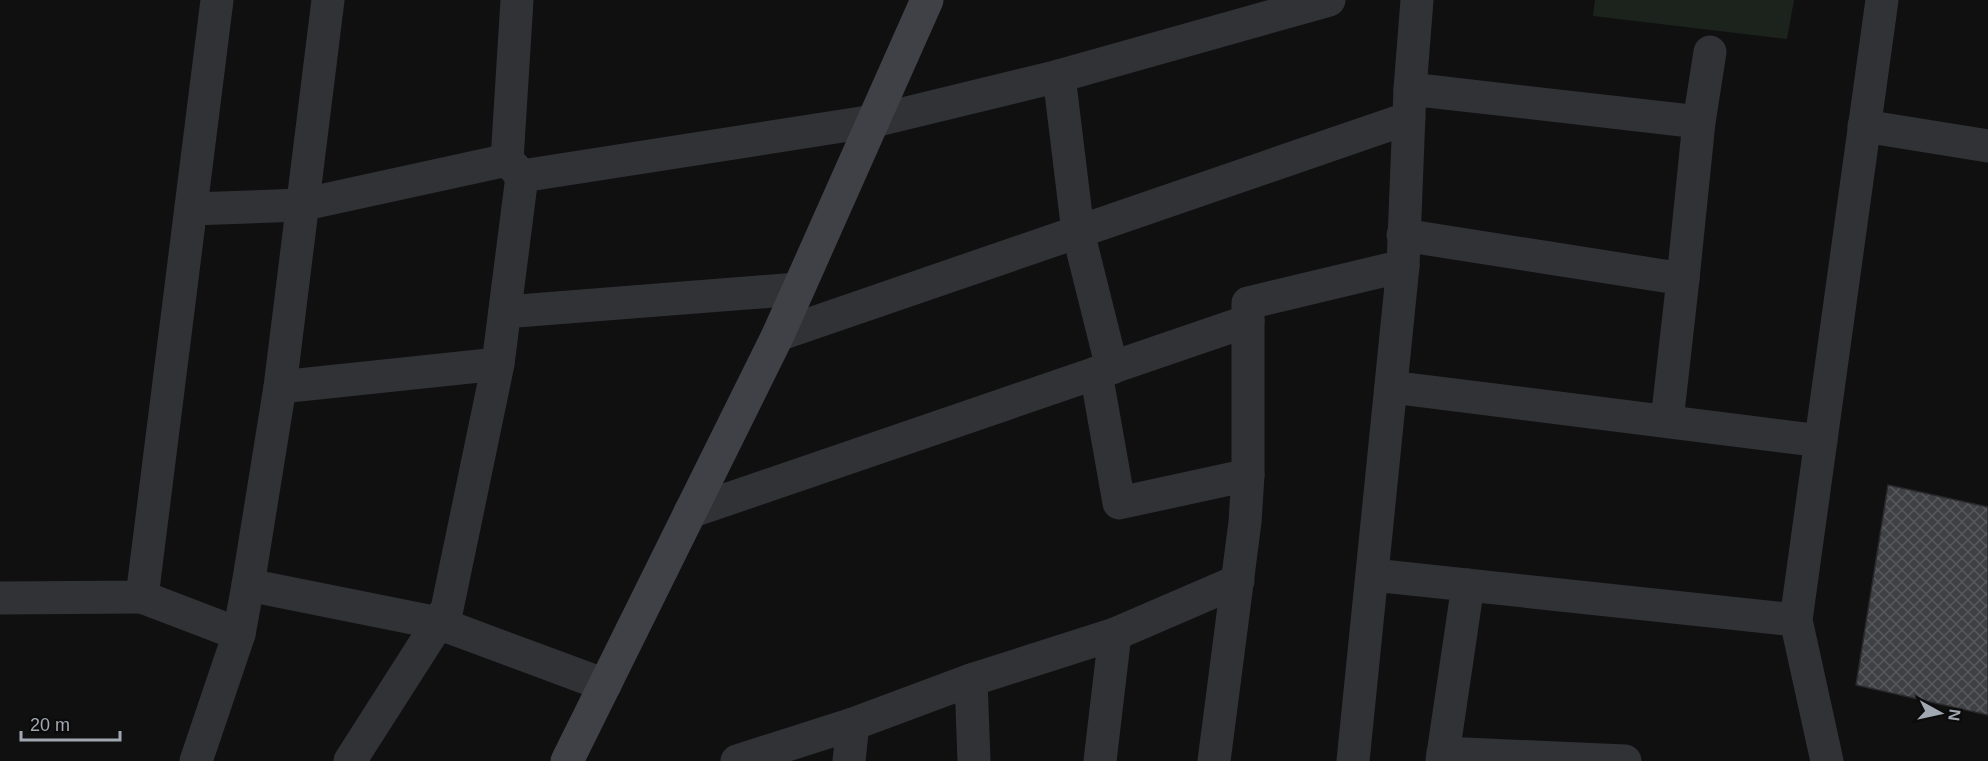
<svg xmlns="http://www.w3.org/2000/svg" width="1988" height="761" font-family="Arial,sans-serif">
<style>
.green{fill:#1c231d}
.building{fill:url(#building-cross-hatch);stroke:#2a2a2d;stroke-width:1.5}
.lines{fill:none;stroke-linecap:round;stroke-linejoin:round}
.street{stroke:#313236;stroke-width:33}
.secondary{stroke:#3f4146;stroke-width:33}
</style>
<defs>
<pattern id="building-cross-hatch" width="8" height="8" patternUnits="userSpaceOnUse" patternTransform="scale(1.5)"><rect width="8" height="8" fill="#3f4044"/><path d="M0 0l8 8M0 8l8-8" fill="none" stroke="#58595d"/></pattern>
</defs>
<rect width="100%" height="100%" fill="#101011"/>
<!-- green -->
<polygon class="green" points="1595,0 1794,0 1787,39 1593,16"/>
<!-- building -->
<polygon class="building" points="1888,485 1988,507 1988,715 1856,685"/>
<g class="lines">
<!-- street -->
<g class="street">
<polyline points="517,0 507,160 522,176 874,121 1059,76 1329,0"/>
<polyline points="1059,76 1078,232 1112,368"/>
<polyline points="1410,89 1699,122"/>
<polyline points="1864,126 1988,146"/>
<polyline points="191,209 301,205 507,160"/>
<polyline points="1403,235 1683,279"/>
<polyline points="505,312 798,289"/>
<polyline points="778,335 1409,118"/>
<polyline points="1096,373 1119,503 1248,475"/>
<polyline points="280,387 498,364 522,176"/>
<polyline points="1391,387 1821,441"/>
<polyline points="1667,421 1683,279 1699,122 1710,52"/>
<polyline points="690,512 1248,321"/>
<polyline points="1373,575 1796,620"/>
<polyline points="248,585 438,623 605,685"/>
<polyline points="142,597 239,634"/>
<polyline points="0,598 142,597 217,0"/>
<polyline points="971,680 1115,634"/>
<polyline points="1443,753 1625,761"/>
<polyline points="196,761 239,634 248,585 280,387 328,0"/>
<polyline points="350,761 447,609 498,364"/>
<polyline points="737,761 853,724"/>
<polyline points="849,761 853,724 971,680 974,761"/>
<polyline points="1100,761 1115,634 1238,581"/>
<polyline points="1214,761 1245,522 1248,475 1248,303 1403,266"/>
<polyline points="1353,761 1403,266 1410,89 1417,0"/>
<polyline points="1442,761 1468,585"/>
<polyline points="1827,761 1796,620 1882,0"/>
</g>
<!-- secondary -->
<polyline class="secondary" points="567,761 778,335 927,0"/>
</g>
<!-- north arrow -->
<g transform="translate(1940 713) rotate(98)" stroke="#0b0b0c" stroke-width="4.5" paint-order="stroke">
<path d="M0-4.5L10 22L0 15L-10 22Z" fill="#a2a8b1"/>
<text y="-9" font-size="16" font-weight="bold" text-anchor="middle" fill="#a2a8b1">N</text>
</g>
<!-- scale -->
<path d="M21 731v9h99v-9" fill="none" stroke="#a2a8b1" stroke-width="3"/>
<text x="30" y="731" font-size="18" fill="#a2a8b1" stroke="#0b0b0c" stroke-width="4.5" paint-order="stroke">20 m</text>
</svg>
